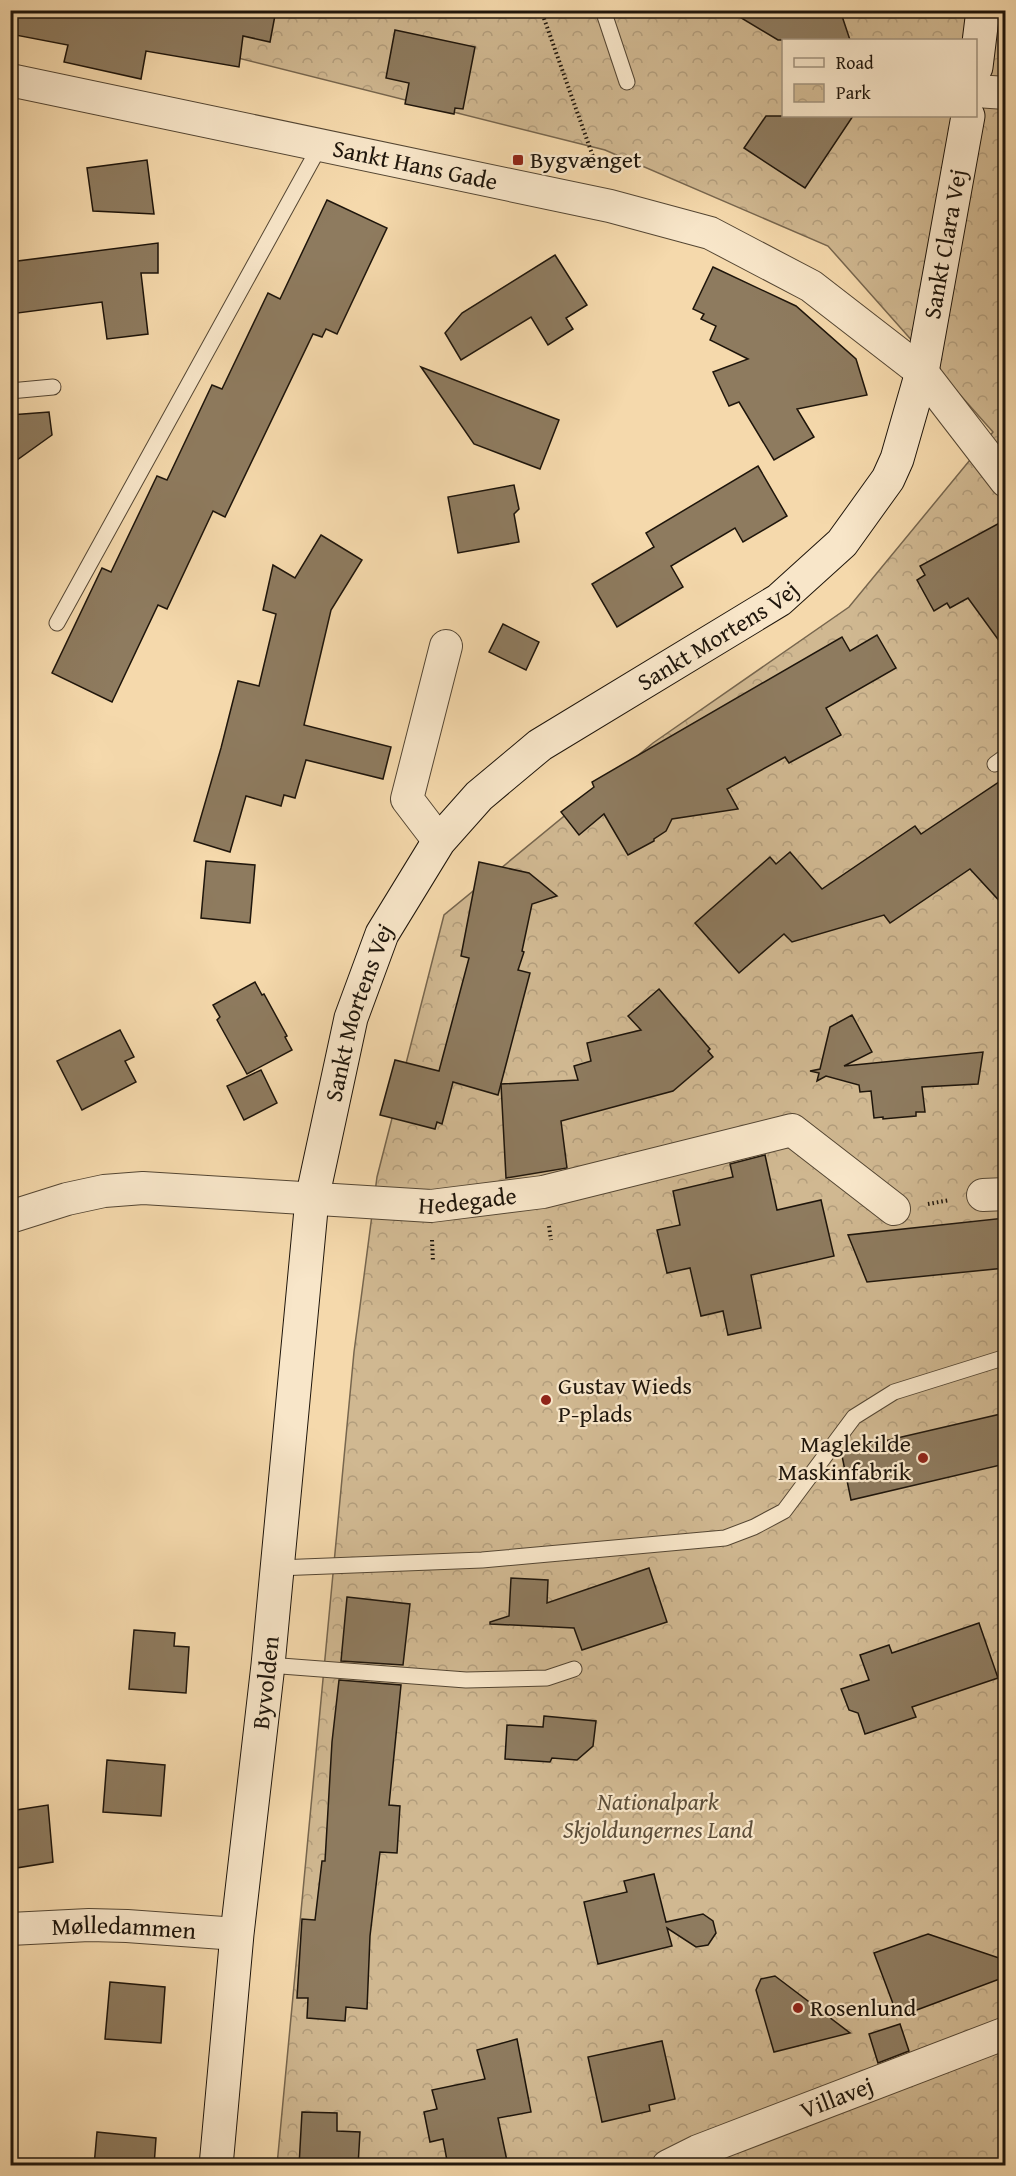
<svg xmlns="http://www.w3.org/2000/svg" width="1016" height="2176" font-family="'Gentium Book Plus',serif">
<style>
.park{fill:url(#park-crowns);stroke:#77664e;stroke-width:1.5;fill-rule:evenodd}
.building{fill:#8e7b5f;stroke:#1e150b;stroke-width:1.5}
.lines{fill:none;stroke-linecap:round;stroke-linejoin:round}
.service-casing{stroke:#544633;stroke-width:17}
.minor-casing{stroke:#544633;stroke-width:34}
.secondary-casing{stroke:#1e150b;stroke-width:35}
.path{stroke:#1e150b;stroke-width:4;stroke-dasharray:1.5 3;stroke-linecap:butt}
.service{stroke:#f8e6c9;stroke-width:15}
.minor{stroke:#f8e6c9;stroke-width:32}
.secondary{stroke:#f8e6c9;stroke-width:33}
.poi-dot{fill:#8f2418;stroke:#f8e6c9;stroke-width:2}
.labels{text-anchor:middle;stroke-width:4.5;stroke-linejoin:round;paint-order:stroke}
.poi-label{font-size:24px;fill:#1e150b;stroke:#f8e6c9;text-anchor:start}
.street-label{font-size:24px;fill:#1e150b;stroke:#f8e6c9}
.park-label{font-size:24px;font-style:italic;fill:#5c4e3a;stroke:#f8e6c9}
</style>
<defs>
<pattern id="park-crowns" width="20" height="18" patternUnits="userSpaceOnUse" patternTransform="scale(1.5)"><rect width="20" height="18" fill="#d0b891"/><path d="M2 6a3 3 0 1 1 6 0M12 15a3 3 0 1 1 6 0" fill="none" stroke="#b29d7c"/></pattern>
</defs>
<rect width="100%" height="100%" fill="#f5d9ac"/>
<filter id="stains"><feTurbulence type="fractalNoise" baseFrequency=".00333" numOctaves="4"/><feColorMatrix values="0 0 0 0 .2 0 0 0 0 .09 0 0 0 0 .02 0 0 0 .5 -.17"/></filter>
<radialGradient id="worn" r=".72"><stop offset=".6" stop-color="#630" stop-opacity="0"/><stop offset="1" stop-color="#630" stop-opacity=".3"/></radialGradient>
<!-- park -->
<path class="park" d="M50 11H1005V2165H277L354 1352 377 1177 444 915 653 743 849 607 993 432 828 246 605 150ZM784 40H976V116H784Z"/>
<!-- building -->
<g class="building">
<polygon points="10,10 276,10 270,42 243,36 239,67 146,51 141,79 64,62 68,45 10,34"/>
<polygon points="728,10 840,10 850,40 778,40"/>
<polygon points="395,30 475,47 463,109 455,108 454,114 405,104 409,83 386,78"/>
<polygon points="766,116 853,116 805,188 744,148"/>
<polygon points="147,160 154,214 93,211 87,168"/>
<polygon points="327,200 387,228 337,334 326,329 322,337 313,334 225,517 213,511 167,609 158,605 112,702 52,673 102,568 111,572 157,476 167,480 212,385 222,389 268,293 280,299"/>
<polygon points="158,243 158,273 141,273 148,334 107,339 102,302 10,314 10,262"/>
<polygon points="555,255 587,305 566,318 573,329 548,345 531,317 461,360 445,333 462,313"/>
<polygon points="713,267 796,306 856,359 867,395 797,409 814,437 774,460 739,402 729,406 713,372 748,359 710,340 716,326 701,319 704,314 693,309"/>
<polygon points="421,367 559,420 540,469 474,444"/>
<polygon points="49,412 52,435 10,465 10,415"/>
<polygon points="758,466 787,516 743,542 735,528 671,566 683,587 617,627 592,584 654,547 646,533"/>
<polygon points="514,485 519,509 514,514 519,542 458,553 448,497"/>
<polygon points="1005,520 1005,649 968,598 950,608 947,603 934,611 917,580 925,575 920,566"/>
<polygon points="321,535 362,560 331,610 304,725 391,747 383,779 306,760 295,798 284,795 281,806 246,796 230,852 194,841 221,748 238,681 259,686 276,614 263,610 273,565 295,578"/>
<polygon points="503,624 539,642 526,670 489,652"/>
<polygon points="877,635 896,668 826,708 841,735 789,763 785,757 727,789 738,809 672,819 666,831 654,839 654,841 628,855 604,814 579,835 561,812 594,787 592,782 842,637 850,651"/>
<polygon points="1005,778 1005,907 970,869 890,923 884,915 792,942 784,934 739,973 695,923 770,857 776,864 790,852 822,889 915,826 921,834"/>
<polygon points="206,861 255,865 250,923 201,918"/>
<polygon points="479,862 529,873 557,896 532,904 522,951 524,952 518,970 530,973 498,1095 453,1082 442,1124 437,1122 435,1129 380,1115 395,1060 439,1071 469,958 461,956"/>
<polygon points="255,982 262,995 264,994 287,1036 285,1037 292,1050 247,1074 217,1020 220,1017 213,1005"/>
<polygon points="659,989 710,1049 708,1051 713,1057 673,1091 561,1121 567,1168 506,1178 501,1084 578,1080 574,1066 591,1061 587,1043 641,1030 628,1016"/>
<polygon points="852,1015 872,1052 844,1066 983,1052 978,1084 922,1087 925,1112 916,1112 916,1116 883,1119 883,1117 874,1118 871,1091 860,1092 859,1085 826,1076 817,1081 819,1073 810,1071 820,1069 830,1027"/>
<polygon points="120,1030 134,1057 125,1061 136,1082 82,1110 57,1061"/>
<polygon points="261,1070 277,1103 244,1120 227,1086"/>
<polygon points="765,1155 777,1210 821,1200 834,1256 751,1275 761,1328 728,1335 723,1311 701,1316 690,1268 667,1273 657,1230 680,1225 673,1191 733,1177 730,1164"/>
<polygon points="1005,1218 1005,1268 867,1282 848,1235"/>
<polygon points="1005,1413 1005,1464 851,1500 841,1451"/>
<polygon points="649,1568 667,1622 582,1650 574,1628 490,1624 490,1622 509,1616 511,1578 548,1580 547,1603"/>
<polygon points="347,1597 410,1604 403,1665 341,1661"/>
<polygon points="979,1623 998,1678 912,1707 916,1717 865,1734 858,1713 849,1710 841,1689 869,1680 860,1655 889,1645 892,1653"/>
<polygon points="134,1630 175,1633 174,1646 189,1647 186,1693 129,1689"/>
<polygon points="339,1680 401,1685 389,1805 400,1806 397,1853 380,1852 370,1936 367,2009 346,2007 345,2021 307,2018 308,1998 297,1998 302,1919 315,1920 322,1861 325,1861 332,1742"/>
<polygon points="544,1716 596,1721 593,1746 577,1760 552,1758 550,1762 505,1759 507,1725 543,1727"/>
<polygon points="107,1760 165,1765 161,1816 103,1812"/>
<polygon points="48,1805 53,1862 10,1869 10,1811"/>
<polygon points="654,1874 666,1922 703,1914 713,1921 716,1933 708,1945 696,1947 667,1928 672,1946 598,1964 584,1902 627,1892 624,1881"/>
<polygon points="928,1934 1005,1960 1005,1977 898,2017 874,1953"/>
<polygon points="775,1976 850,2033 774,2052 756,1990 761,1979"/>
<polygon points="110,1982 165,1987 161,2043 105,2039"/>
<polygon points="900,2024 909,2051 878,2063 869,2034"/>
<polygon points="517,2039 531,2112 498,2118 507,2161 486,2166 448,2166 443,2139 430,2142 424,2112 437,2109 432,2090 485,2079 477,2050"/>
<polygon points="662,2041 675,2099 649,2105 650,2111 602,2122 588,2057"/>
<polygon points="302,2112 337,2113 337,2131 360,2132 358,2166 299,2166"/>
<polygon points="97,2132 156,2138 154,2166 94,2166"/>
</g>
<g class="lines">
<defs>
<g id="service">
<polyline points="603,10 627,82"/>
<polyline points="10,391 53,387"/>
<polyline points="57,623 321,144"/>
<polyline points="995,764 1006,756"/>
<polyline points="277,1568 482,1560 725,1538 754,1527 784,1511 854,1417 894,1392 1006,1357"/>
<polyline points="268,1665 466,1680 547,1678 574,1669"/>
</g>
<g id="minor">
<path id="s1" d="M10 80 610 206 710 233 811 286 922 372 1006 481"/>
<polyline points="976,91 1006,93"/>
<polyline points="439,841 407,799 446,646"/>
<polyline points="983,1195 1006,1194"/>
<path id="s2" d="M10 1217 67 1199 104 1191 143 1188 431 1206 543 1192 792 1130 894 1209"/>
<path id="s3" d="M10 1929 89 1925 127 1926 237 1934"/>
<path id="s4" d="M668 2166 698 2151 1006 2033"/>
</g>
<g id="secondary">
<polyline points="976,67 983,10"/>
<path id="s5" d="M216 2166 237 1934 268 1665 312 1199 351 1018 382 934 439 841 479 796 540 745 779 600 842 543 888 479 897 459 922 372 968 116"/>
</g>
</defs>
<!-- service casing -->
<use href="#service" class="service-casing"/>
<!-- minor casing -->
<use href="#minor" class="minor-casing"/>
<!-- secondary casing -->
<use href="#secondary" class="secondary-casing"/>
<!-- path -->
<g class="path">
<polyline points="541,10 597,168"/>
<polyline points="928,1204 950,1200"/>
<polyline points="549,1226 551,1240"/>
<polyline points="432,1240 433,1262"/>
</g>
<!-- service -->
<use href="#service" class="service"/>
<!-- minor -->
<use href="#minor" class="minor"/>
<!-- secondary -->
<use href="#secondary" class="secondary"/>
</g>
<!-- markers -->
<g class="poi-dot">
<rect x="512" y="154" width="12" height="12" rx="3"/>
<circle cx="546" cy="1400" r="6"/>
<circle cx="923" cy="1458" r="6"/>
<circle cx="798" cy="2008" r="6"/>
</g>
<g class="labels">
<!-- poi labels -->
<g class="poi-label">
<text x="530" y="168">Bygvænget</text>
<text x="558" y="1394">Gustav Wieds<tspan x="558" dy="28">P-plads</tspan></text>
<text x="911" y="1452" text-anchor="end">Maglekilde<tspan x="911" dy="28">Maskinfabrik</tspan></text>
<text x="810" y="2016">Rosenlund</text>
</g>
<!-- street labels -->
<g class="street-label">
<text dy="8" stroke="none"><textPath href="#s1" startOffset="414">Sankt Hans Gade</textPath></text>
<text dy="8" stroke="none"><textPath href="#s5" startOffset="2181">Sankt Clara Vej</textPath></text>
<text dy="8" stroke="none"><textPath href="#s5" startOffset="1704">Sankt Mortens Vej</textPath></text>
<text dy="8" stroke="none"><textPath href="#s5" startOffset="1164">Sankt Mortens Vej</textPath></text>
<text dy="8" stroke="none"><textPath href="#s2" startOffset="462">Hedegade</textPath></text>
<text dy="8" stroke="none"><textPath href="#s5" startOffset="486">Byvolden</textPath></text>
<text dy="8" stroke="none"><textPath href="#s3" startOffset="114">Mølledammen</textPath></text>
<text dy="8" stroke="none"><textPath href="#s4" startOffset="182">Villavej</textPath></text>
</g>
<!-- park labels -->
<g class="park-label">
<text x="658" y="1810">Nationalpark<tspan x="658" dy="28">Skjoldungernes Land</tspan></text>
</g>
</g>
<!-- margin -->
<rect width="1016" height="2176" fill="none" stroke="#f5d9ac" stroke-width="36"/>
<rect x="12" y="12" width="992" height="2152" fill="none" stroke="#1e150b" stroke-width="3"/>
<rect x="18" y="18" width="980" height="2140" fill="none" stroke="#1e150b" stroke-width="1.5"/>
<!-- legend -->
<rect x="782" y="39" width="195" height="78" fill="#f8e6c9" stroke="#a1927d" stroke-width="1.5"/>
<rect x="794" y="58" width="30" height="9" fill="#f8e6c9" stroke="#a1927d" stroke-width="1.5"/>
<text x="836" y="69" font-size="18" fill="#1e150b">Road</text>
<rect x="794" y="84" width="30" height="18" fill="url(#park-crowns)" stroke="#a1927d" stroke-width="1.5"/>
<text x="836" y="99" font-size="18" fill="#1e150b">Park</text>
<rect width="100%" height="100%" filter="url(#stains)"/>
<rect width="100%" height="100%" fill="url(#worn)"/>
</svg>
